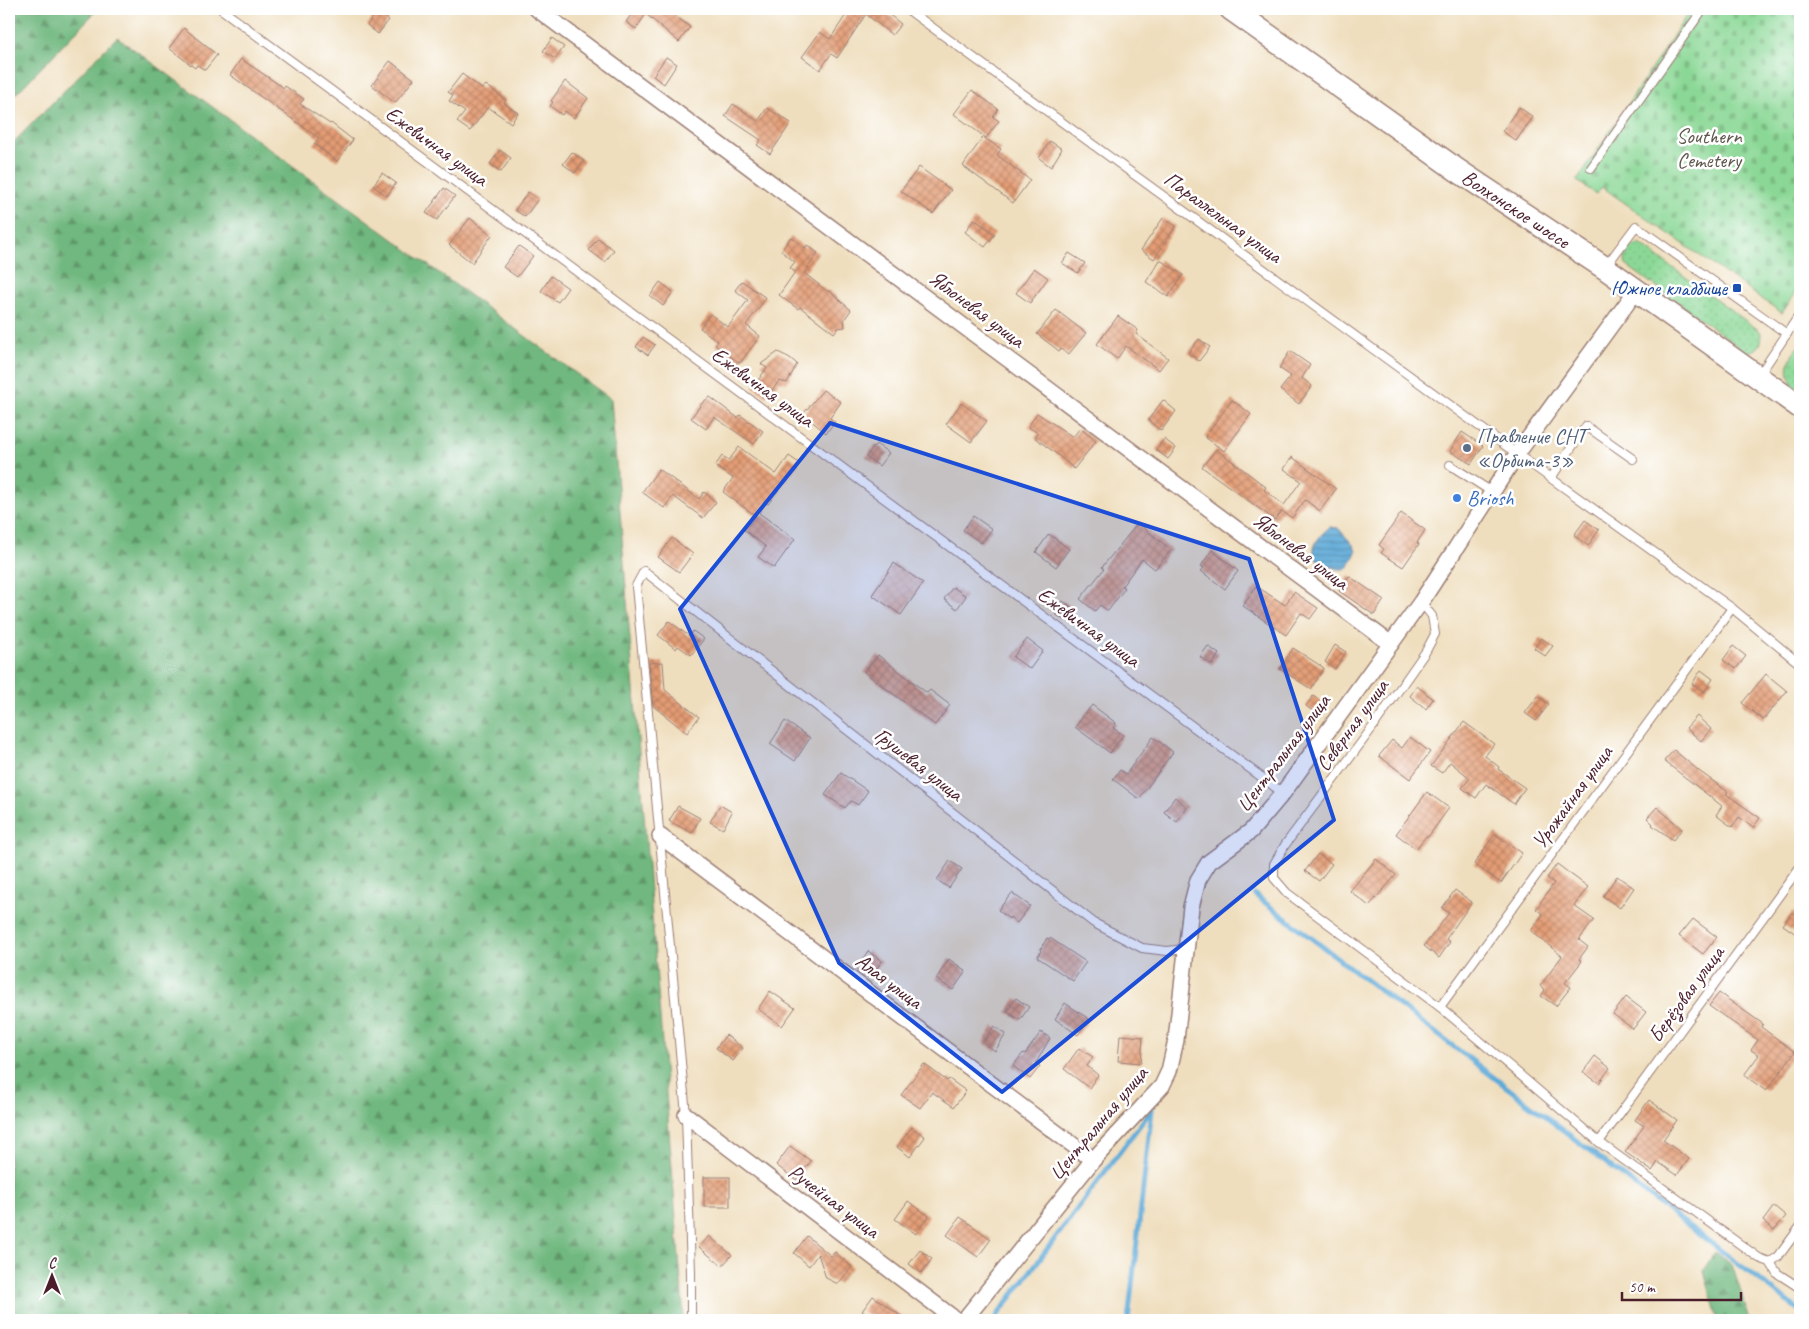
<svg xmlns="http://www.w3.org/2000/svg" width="1809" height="1329" font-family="Caveat,sans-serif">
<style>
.grass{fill:url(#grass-dots);stroke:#6a7c60}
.forest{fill:url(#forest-firs);stroke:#5d6c55}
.cemetery{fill:url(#cemetery-stones);stroke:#6a7c60}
.water{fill:url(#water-rules);stroke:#546482}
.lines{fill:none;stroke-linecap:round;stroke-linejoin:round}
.stream{stroke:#5faad8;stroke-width:5}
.building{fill:url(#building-cross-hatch)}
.lane-casing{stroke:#9c7e74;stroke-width:10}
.street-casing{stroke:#9c7e74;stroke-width:18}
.secondary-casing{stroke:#9c7e74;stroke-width:25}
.lane{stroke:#fff;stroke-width:8}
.street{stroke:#fff;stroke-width:15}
.secondary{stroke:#fff;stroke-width:22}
.marked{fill:#1d4ed8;fill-opacity:0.2;stroke:#1d4ed8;stroke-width:4;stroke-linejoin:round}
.transit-dot{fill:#1a4fb4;stroke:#fff;stroke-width:2}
.service-dot{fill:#5c6f8a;stroke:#fff;stroke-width:2}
.shop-dot{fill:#3f7fe0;stroke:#fff;stroke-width:2}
.labels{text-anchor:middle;stroke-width:5;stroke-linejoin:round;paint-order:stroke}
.park-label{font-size:21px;fill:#5e564b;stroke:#fff}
.street-label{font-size:21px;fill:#4a1f2b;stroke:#fff}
.transit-label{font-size:21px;fill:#164399;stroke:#fff;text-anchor:end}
.service-label{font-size:21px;fill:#4e5e75;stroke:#fff;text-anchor:start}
.shop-label{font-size:21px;fill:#366cbe;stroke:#fff;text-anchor:start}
</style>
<defs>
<pattern id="grass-dots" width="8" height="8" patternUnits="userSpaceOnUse" patternTransform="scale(1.25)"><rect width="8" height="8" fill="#8bd896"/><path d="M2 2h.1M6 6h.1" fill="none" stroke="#79b981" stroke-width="1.8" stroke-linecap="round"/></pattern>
<pattern id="forest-firs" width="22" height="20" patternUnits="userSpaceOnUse" patternTransform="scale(1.25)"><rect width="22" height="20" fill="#70b87f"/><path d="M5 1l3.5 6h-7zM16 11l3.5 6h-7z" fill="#5e9568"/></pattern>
<pattern id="cemetery-stones" width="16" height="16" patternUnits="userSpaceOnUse" patternTransform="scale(1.25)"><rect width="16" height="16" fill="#8bd896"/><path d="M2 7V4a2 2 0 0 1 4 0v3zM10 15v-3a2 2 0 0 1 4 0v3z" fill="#79b981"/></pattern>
<pattern id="water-rules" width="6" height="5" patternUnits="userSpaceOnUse" patternTransform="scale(1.25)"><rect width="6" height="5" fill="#5faad8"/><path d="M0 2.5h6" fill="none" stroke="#508aaf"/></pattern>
<pattern id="building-cross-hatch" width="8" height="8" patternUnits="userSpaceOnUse" patternTransform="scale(1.25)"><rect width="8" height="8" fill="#e39c74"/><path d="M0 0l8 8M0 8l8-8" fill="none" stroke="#ba7f5f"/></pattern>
</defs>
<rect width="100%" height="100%" fill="#fff"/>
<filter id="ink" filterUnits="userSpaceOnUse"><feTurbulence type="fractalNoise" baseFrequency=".02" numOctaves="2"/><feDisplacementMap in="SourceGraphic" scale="10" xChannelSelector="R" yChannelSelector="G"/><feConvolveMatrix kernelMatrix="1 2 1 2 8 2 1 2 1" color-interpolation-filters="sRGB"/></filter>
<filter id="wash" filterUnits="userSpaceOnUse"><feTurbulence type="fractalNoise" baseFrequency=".0096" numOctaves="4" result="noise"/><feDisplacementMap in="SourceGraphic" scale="20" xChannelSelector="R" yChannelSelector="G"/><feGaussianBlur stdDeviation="1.12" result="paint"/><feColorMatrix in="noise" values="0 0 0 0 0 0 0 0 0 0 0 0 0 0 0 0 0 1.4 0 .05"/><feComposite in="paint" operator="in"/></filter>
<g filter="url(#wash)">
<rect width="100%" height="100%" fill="#efdebd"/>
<!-- grass -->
<g class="grass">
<path d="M1640 244 1760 331C1764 343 1759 351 1746 352L1626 265C1623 252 1627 246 1640 244Z"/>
<path d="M1800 346V392C1784 380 1785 359 1800 346Z"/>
</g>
<!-- forest -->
<g class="forest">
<polygon points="9,9 98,9 9,101"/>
<polygon points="117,37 611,399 684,1320 9,1320 9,147"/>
<polygon points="1715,1252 1732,1265 1750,1320 1718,1320 1704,1271"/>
</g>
<!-- cemetery -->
<polygon class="cemetery" points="1691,9 1800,9 1800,287 1782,313 1602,187 1596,194 1577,181"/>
<!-- water -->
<path class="water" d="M1330 527 1338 528 1354 546 1356 552 1348 568C1342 570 1338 569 1332 567 1303 561 1313 540 1330 527Z"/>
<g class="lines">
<!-- stream -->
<g class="stream">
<polyline points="1255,895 1800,1311"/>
<polyline points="994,1320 1152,1109"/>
<polyline points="1128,1320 1152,1110"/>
</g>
</g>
<g id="blocks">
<!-- building -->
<g class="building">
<polygon points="635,9 666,9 690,27 679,42 646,14 636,29 626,22"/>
<polygon points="850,9 882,9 901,24 892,35 866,14 837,58 831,54 820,70 802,57 820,32 830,39"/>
<polygon points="377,12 389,20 378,34 367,25"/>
<polygon points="184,28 217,55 205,70 197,65 195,68 169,48"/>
<polygon points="552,38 564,47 555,59 543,51"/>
<polygon points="666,57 677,64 664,84 653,76"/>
<polygon points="241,59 284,88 285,86 304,99 300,104 330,124 331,123 353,140 337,161 314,144 319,138 230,75"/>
<polygon points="390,61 414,79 395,103 372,85"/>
<polygon points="462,74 482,89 486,85 506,100 504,103 518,113 511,123 488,107 470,131 457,122 465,112 449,101 453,95 448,92"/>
<polygon points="565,81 588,98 574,118 565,111 562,115 550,106 553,102 551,101"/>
<polygon points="972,90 998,109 993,117 999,121 986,138 954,114"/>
<polygon points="733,104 758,121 767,108 791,123 770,154 757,145 761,140 725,116"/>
<polygon points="1519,107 1533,117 1516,141 1502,131"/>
<polygon points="983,137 1001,149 997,155 1030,180 1013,203 963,166"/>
<polygon points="1050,141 1062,149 1051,167 1039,158"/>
<polygon points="500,150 511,158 501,172 490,164"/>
<polygon points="572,152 584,161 575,173 563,164"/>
<polygon points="919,167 951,190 933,214 901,191"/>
<polygon points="382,173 396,183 387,196 373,186"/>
<polygon points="444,188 455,196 437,220 426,213"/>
<polygon points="528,192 538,199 525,217 515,210"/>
<polygon points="470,218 492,235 472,263 449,245"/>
<polygon points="1163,218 1176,226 1154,259 1141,250"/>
<polygon points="974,219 995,234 985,247 965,232"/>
<polygon points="791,237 805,248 807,245 818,253 804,273 827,291 830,291 851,310 844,320 845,327 838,328 834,333 800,307 798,309 779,295 795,272 790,268 795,262 781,251"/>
<polygon points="598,238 614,250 605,262 589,250"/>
<polygon points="519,246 533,256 517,277 503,267"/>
<polygon points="1069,253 1085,263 1078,273 1062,263"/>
<polygon points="1160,260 1183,275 1168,297 1146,282"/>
<polygon points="1034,268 1048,278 1030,303 1016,293"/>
<polygon points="551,276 568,288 558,302 541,291"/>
<polygon points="742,281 766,298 746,325 760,336 740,363 715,345 718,341 700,328 710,314 728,327 748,300 735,290"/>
<polygon points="660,282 673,292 663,306 650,296"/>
<polygon points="1056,310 1086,333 1068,355 1061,349 1059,351 1037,334"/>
<polygon points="1118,316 1138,330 1136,334 1168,358 1159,370 1126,346 1117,359 1097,344"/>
<polygon points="643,337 655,345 648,355 636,347"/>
<polygon points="1199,339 1210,347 1199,361 1188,353"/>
<polygon points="1290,351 1310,365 1302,378 1312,386 1299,404 1280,390 1291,376 1279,368"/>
<polygon points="778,352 790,358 797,364 787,383 779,381 767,397 753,387 767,368 761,364"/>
<polygon points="823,390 841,402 830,418 835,422 826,433 803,414"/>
<polygon points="710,397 738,418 740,415 763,431 754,444 714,417 706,429 691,418 703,402"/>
<polygon points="1163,400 1176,411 1161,431 1148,420"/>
<polygon points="1232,400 1251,414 1224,451 1205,437"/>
<polygon points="961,403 987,421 971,442 946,424"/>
<polygon points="1037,413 1073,437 1080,428 1096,441 1074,469 1058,455 1035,438 1038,433 1028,427"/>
<polygon points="1462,432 1483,446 1471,464 1450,451"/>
<polygon points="1164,439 1176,448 1168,459 1156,450"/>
<polygon points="876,444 889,453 879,466 866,457"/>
<polygon points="739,447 776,474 789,456 799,463 768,504 766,503 759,513 795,539 774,568 758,557 766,547 744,530 756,516 723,492 733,478 715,466 722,456 729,460"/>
<polygon points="1216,449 1266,487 1264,490 1284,505 1301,481 1284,469 1292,457 1336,489 1320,511 1305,500 1292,518 1282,511 1275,520 1202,467"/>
<polygon points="659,469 699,499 704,492 716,502 703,518 673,496 664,508 642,492"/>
<polygon points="1401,513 1425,530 1417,543 1419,544 1403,567 1381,553 1384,549 1379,545"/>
<polygon points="973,516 992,529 981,543 963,530"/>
<polygon points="1585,520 1599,530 1588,546 1574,535"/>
<polygon points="1138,523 1171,550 1155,569 1142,559 1122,586 1125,588 1108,611 1100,605 1095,611 1080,599 1104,569 1102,567"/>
<polygon points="1049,534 1069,549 1056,567 1036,552"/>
<polygon points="672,538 693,554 679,572 658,557"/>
<polygon points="1212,550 1238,571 1225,589 1201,571 1204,568 1201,566"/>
<polygon points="894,563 923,583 901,615 872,595"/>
<polygon points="1349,576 1384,600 1374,615 1339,591"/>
<polygon points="1256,586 1285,605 1294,592 1318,608 1310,619 1301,613 1286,635 1243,606"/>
<polygon points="953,587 966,596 957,609 944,599"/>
<polygon points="1063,601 1074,609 1065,621 1054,613"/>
<polygon points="669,621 689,636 693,631 704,639 691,655 678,646 676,649 658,635"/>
<polygon points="1541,638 1553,646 1545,656 1534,648"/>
<polygon points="1027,639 1043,651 1030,669 1013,657"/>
<polygon points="1335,645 1346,652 1335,669 1325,662"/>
<polygon points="1208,646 1219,654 1212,665 1200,657"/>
<polygon points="1733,646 1746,656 1736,669 1723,660"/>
<polygon points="1293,648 1324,668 1311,689 1280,669"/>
<polygon points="878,655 927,693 930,690 950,705 935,725 864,672"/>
<polygon points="663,662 665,690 699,717 687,733 653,706 649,663"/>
<polygon points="1701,670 1713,679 1704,692 1692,684"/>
<polygon points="1766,674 1787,691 1763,720 1742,703"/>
<polygon points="1417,686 1433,699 1426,709 1410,696"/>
<polygon points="1313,696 1324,704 1317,714 1306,706"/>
<polygon points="1538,696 1549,704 1536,721 1525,713"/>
<polygon points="1092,705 1116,723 1113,728 1123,735 1110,753 1075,727"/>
<polygon points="1697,716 1711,729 1701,741 1686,728"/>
<polygon points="785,721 810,738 795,761 770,744"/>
<polygon points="1464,722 1494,744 1485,756 1499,767 1498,769 1525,788 1514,804 1486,784 1476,798 1462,788 1470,778 1450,762 1442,773 1431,766"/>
<polygon points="1153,737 1173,752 1139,799 1113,779 1120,770 1126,774"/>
<polygon points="1410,737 1430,752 1410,779 1379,756 1392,740 1402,748"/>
<polygon points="1674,750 1699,771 1728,792 1726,794 1760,818 1753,828 1739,817 1732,827 1716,815 1722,806 1664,761"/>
<polygon points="841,773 868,791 858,805 851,801 845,808 825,795"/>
<polygon points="1427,792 1449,808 1428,837 1426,836 1416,849 1396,834"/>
<polygon points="1175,797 1187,807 1177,822 1164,812"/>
<polygon points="720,805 732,812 723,829 710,822"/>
<polygon points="678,806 700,818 692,833 669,821"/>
<polygon points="1657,807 1682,829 1673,840 1652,825 1653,824 1647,818"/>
<polygon points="1495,834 1522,853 1501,883 1474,864"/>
<polygon points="1318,854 1332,864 1319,881 1305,871"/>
<polygon points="1376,859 1396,875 1369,906 1350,891"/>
<polygon points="950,861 962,869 949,888 937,880"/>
<polygon points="1557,864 1588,887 1574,906 1594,920 1579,940 1588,947 1579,959 1582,961 1565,983 1571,987 1556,1006 1541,996 1545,990 1540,986 1562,956 1531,931 1543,914 1536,909 1554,883 1547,878"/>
<polygon points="1617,876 1634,888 1620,908 1603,896"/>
<polygon points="1455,890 1472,902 1446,939 1450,942 1439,958 1424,946 1449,913 1442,908"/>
<polygon points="1012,893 1030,906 1017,923 1010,917 1009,919 998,910"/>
<polygon points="1792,912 1800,918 1800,937 1783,925"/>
<polygon points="1693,919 1717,937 1703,954 1679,936"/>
<polygon points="1047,938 1049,939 1050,938 1086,962 1073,981 1037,957 1041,951 1040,950"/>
<polygon points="868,951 882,961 870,978 856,969"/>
<polygon points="949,959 966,971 953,990 936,979"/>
<polygon points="770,991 795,1008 782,1026 758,1009"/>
<polygon points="1719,993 1763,1024 1761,1027 1795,1052 1766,1091 1744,1075 1759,1055 1751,1050 1758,1040 1709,1006"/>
<polygon points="1626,997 1646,1012 1633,1029 1613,1014"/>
<polygon points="1016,998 1029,1007 1020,1020 1007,1012"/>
<polygon points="1065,1003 1089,1019 1078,1035 1055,1019"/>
<polygon points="994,1026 1006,1034 995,1051 983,1042"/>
<polygon points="1041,1032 1050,1038 1036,1063 1040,1066 1030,1079 1013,1066 1023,1053 1025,1054"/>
<polygon points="726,1035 743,1048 733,1061 716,1048"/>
<polygon points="1120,1035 1143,1037 1141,1063 1118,1061"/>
<polygon points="1079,1048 1093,1057 1087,1066 1098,1075 1089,1088 1064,1069"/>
<polygon points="1595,1056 1610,1068 1599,1083 1583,1072"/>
<polygon points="924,1064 947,1081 949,1079 966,1091 954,1107 932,1092 920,1108 901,1095"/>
<polygon points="1649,1100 1677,1120 1663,1140 1689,1159 1677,1175 1658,1162 1652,1171 1625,1152 1644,1126 1635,1120"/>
<polygon points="912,1127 925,1137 910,1157 897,1147"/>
<polygon points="790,1146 811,1161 796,1180 776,1165"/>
<rect x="704" y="1177" width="26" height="30"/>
<polygon points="908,1201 929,1216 916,1234 895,1219"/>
<polygon points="1774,1206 1786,1216 1774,1230 1763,1221"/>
<polygon points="960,1217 991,1239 978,1257 947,1235"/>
<polygon points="709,1236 732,1255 722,1266 699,1247"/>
<polygon points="807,1236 831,1256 835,1252 852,1267 838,1284 826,1278 818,1254 809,1266 794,1253"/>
<polygon points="920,1250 932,1259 921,1273 909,1264"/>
<polygon points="873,1296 907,1320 876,1320 862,1311"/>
</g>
</g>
</g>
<g filter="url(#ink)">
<use href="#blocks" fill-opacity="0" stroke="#9c7e74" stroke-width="1"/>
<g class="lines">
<defs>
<g id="lane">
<polyline points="221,9 1283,793"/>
<polyline points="907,9 1517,454 1732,608 1800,664"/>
<polyline points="1591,168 1703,9"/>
<polyline points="1606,266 1636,226 1787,334"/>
<polyline points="1760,374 1800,314"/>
<polyline points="1450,465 1492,492"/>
<polyline points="1551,478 1586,426 1633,459"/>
<polyline points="1421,602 1432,616 1435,634 1426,651 1375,724 1285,845 1274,864 1274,878 1287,893 1440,1007 1599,1142 1759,1258 1770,1262 1777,1273 1800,1288"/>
<polyline points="1440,1007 1732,608"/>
<polyline points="1599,1142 1800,867"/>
<polyline points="1770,1262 1778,1257 1800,1227"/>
<polyline points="691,1320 691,1273 686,1115 636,586 644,571 1094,923 1142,948 1167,951 1186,949"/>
</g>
<g id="street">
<polyline points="537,9 1391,644"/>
<polyline points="660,836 1093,1160"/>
<polyline points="686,1115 956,1320"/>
<polyline points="964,1320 1093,1160 1162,1086 1169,1071 1176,1040 1191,907 1198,880 1209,862 1251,831 1283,793 1421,602 1517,454 1636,291"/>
</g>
<g id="secondary">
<path id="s1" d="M1231 9 1457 170 1605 268 1800 407"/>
</g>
</defs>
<!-- lane casing -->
<use href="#lane" class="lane-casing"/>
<!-- street casing -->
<use href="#street" class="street-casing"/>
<!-- secondary casing -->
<use href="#secondary" class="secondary-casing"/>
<!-- lane -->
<use href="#lane" class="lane"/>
<!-- street -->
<use href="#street" class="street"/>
<!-- secondary -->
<use href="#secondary" class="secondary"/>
</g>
</g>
<!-- marked area -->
<path class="marked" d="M830 423 1249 559 1334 820 1002 1092 839 963 680 609Z"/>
<!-- markers -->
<rect class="transit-dot" x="1732" y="283" width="10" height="10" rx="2.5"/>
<circle class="service-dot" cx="1467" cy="448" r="5"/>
<circle class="shop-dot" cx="1457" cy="498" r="5"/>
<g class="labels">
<!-- park labels -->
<g class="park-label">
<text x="1709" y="143">Southern<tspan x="1709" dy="24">Cemetery</tspan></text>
</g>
<!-- street labels -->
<g class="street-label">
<text transform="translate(437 146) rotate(36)" y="7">Ежевичная улица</text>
<text dy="7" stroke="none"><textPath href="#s1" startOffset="348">Волхонское шоссе</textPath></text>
<text transform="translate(1223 217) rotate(36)" y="7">Параллельная улица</text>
<text transform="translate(977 309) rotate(37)" y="7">Яблоневая улица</text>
<text transform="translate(763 387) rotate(36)" y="7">Ежевичная улица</text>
<text transform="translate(1301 551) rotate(37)" y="7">Яблоневая улица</text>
<text transform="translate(1089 627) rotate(36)" y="7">Ежевичная улица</text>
<text transform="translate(1352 725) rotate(-54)" y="7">Северная улица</text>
<text transform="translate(1283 753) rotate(-53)" y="7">Центральная улица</text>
<text transform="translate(919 764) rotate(38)" y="7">Грушевая улица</text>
<text transform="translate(1572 797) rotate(-54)" y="7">Урожайная улица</text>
<text transform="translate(889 981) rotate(37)" y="7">Алая улица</text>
<text transform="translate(1686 994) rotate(-54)" y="7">Берёзовая улица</text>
<text transform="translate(1098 1123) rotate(-50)" y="7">Центральная улица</text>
<text transform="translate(834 1201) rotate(37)" y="7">Ручейная улица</text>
</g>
<!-- transit labels -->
<g class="transit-label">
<text x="1727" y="295">Южное кладбище</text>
</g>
<!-- service labels -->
<g class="service-label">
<text x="1477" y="443">Правление СНТ<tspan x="1477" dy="24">«Орбита-3»</tspan></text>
</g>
<!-- shop labels -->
<g class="shop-label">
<text x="1467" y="505">Briosh</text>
</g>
</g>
<!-- margin -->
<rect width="1809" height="1329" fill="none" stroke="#fff" stroke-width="30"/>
<!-- north arrow -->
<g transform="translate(52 1276)" stroke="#ffffff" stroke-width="4" paint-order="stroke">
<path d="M0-4L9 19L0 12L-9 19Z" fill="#4a1f2b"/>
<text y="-8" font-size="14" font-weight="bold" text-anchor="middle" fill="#4a1f2b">С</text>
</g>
<!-- scale -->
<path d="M1622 1292v8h119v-8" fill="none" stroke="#4a1f2b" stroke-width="2.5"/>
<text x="1629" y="1292" font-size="15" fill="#4a1f2b" stroke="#ffffff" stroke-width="4" paint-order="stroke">50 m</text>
</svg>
